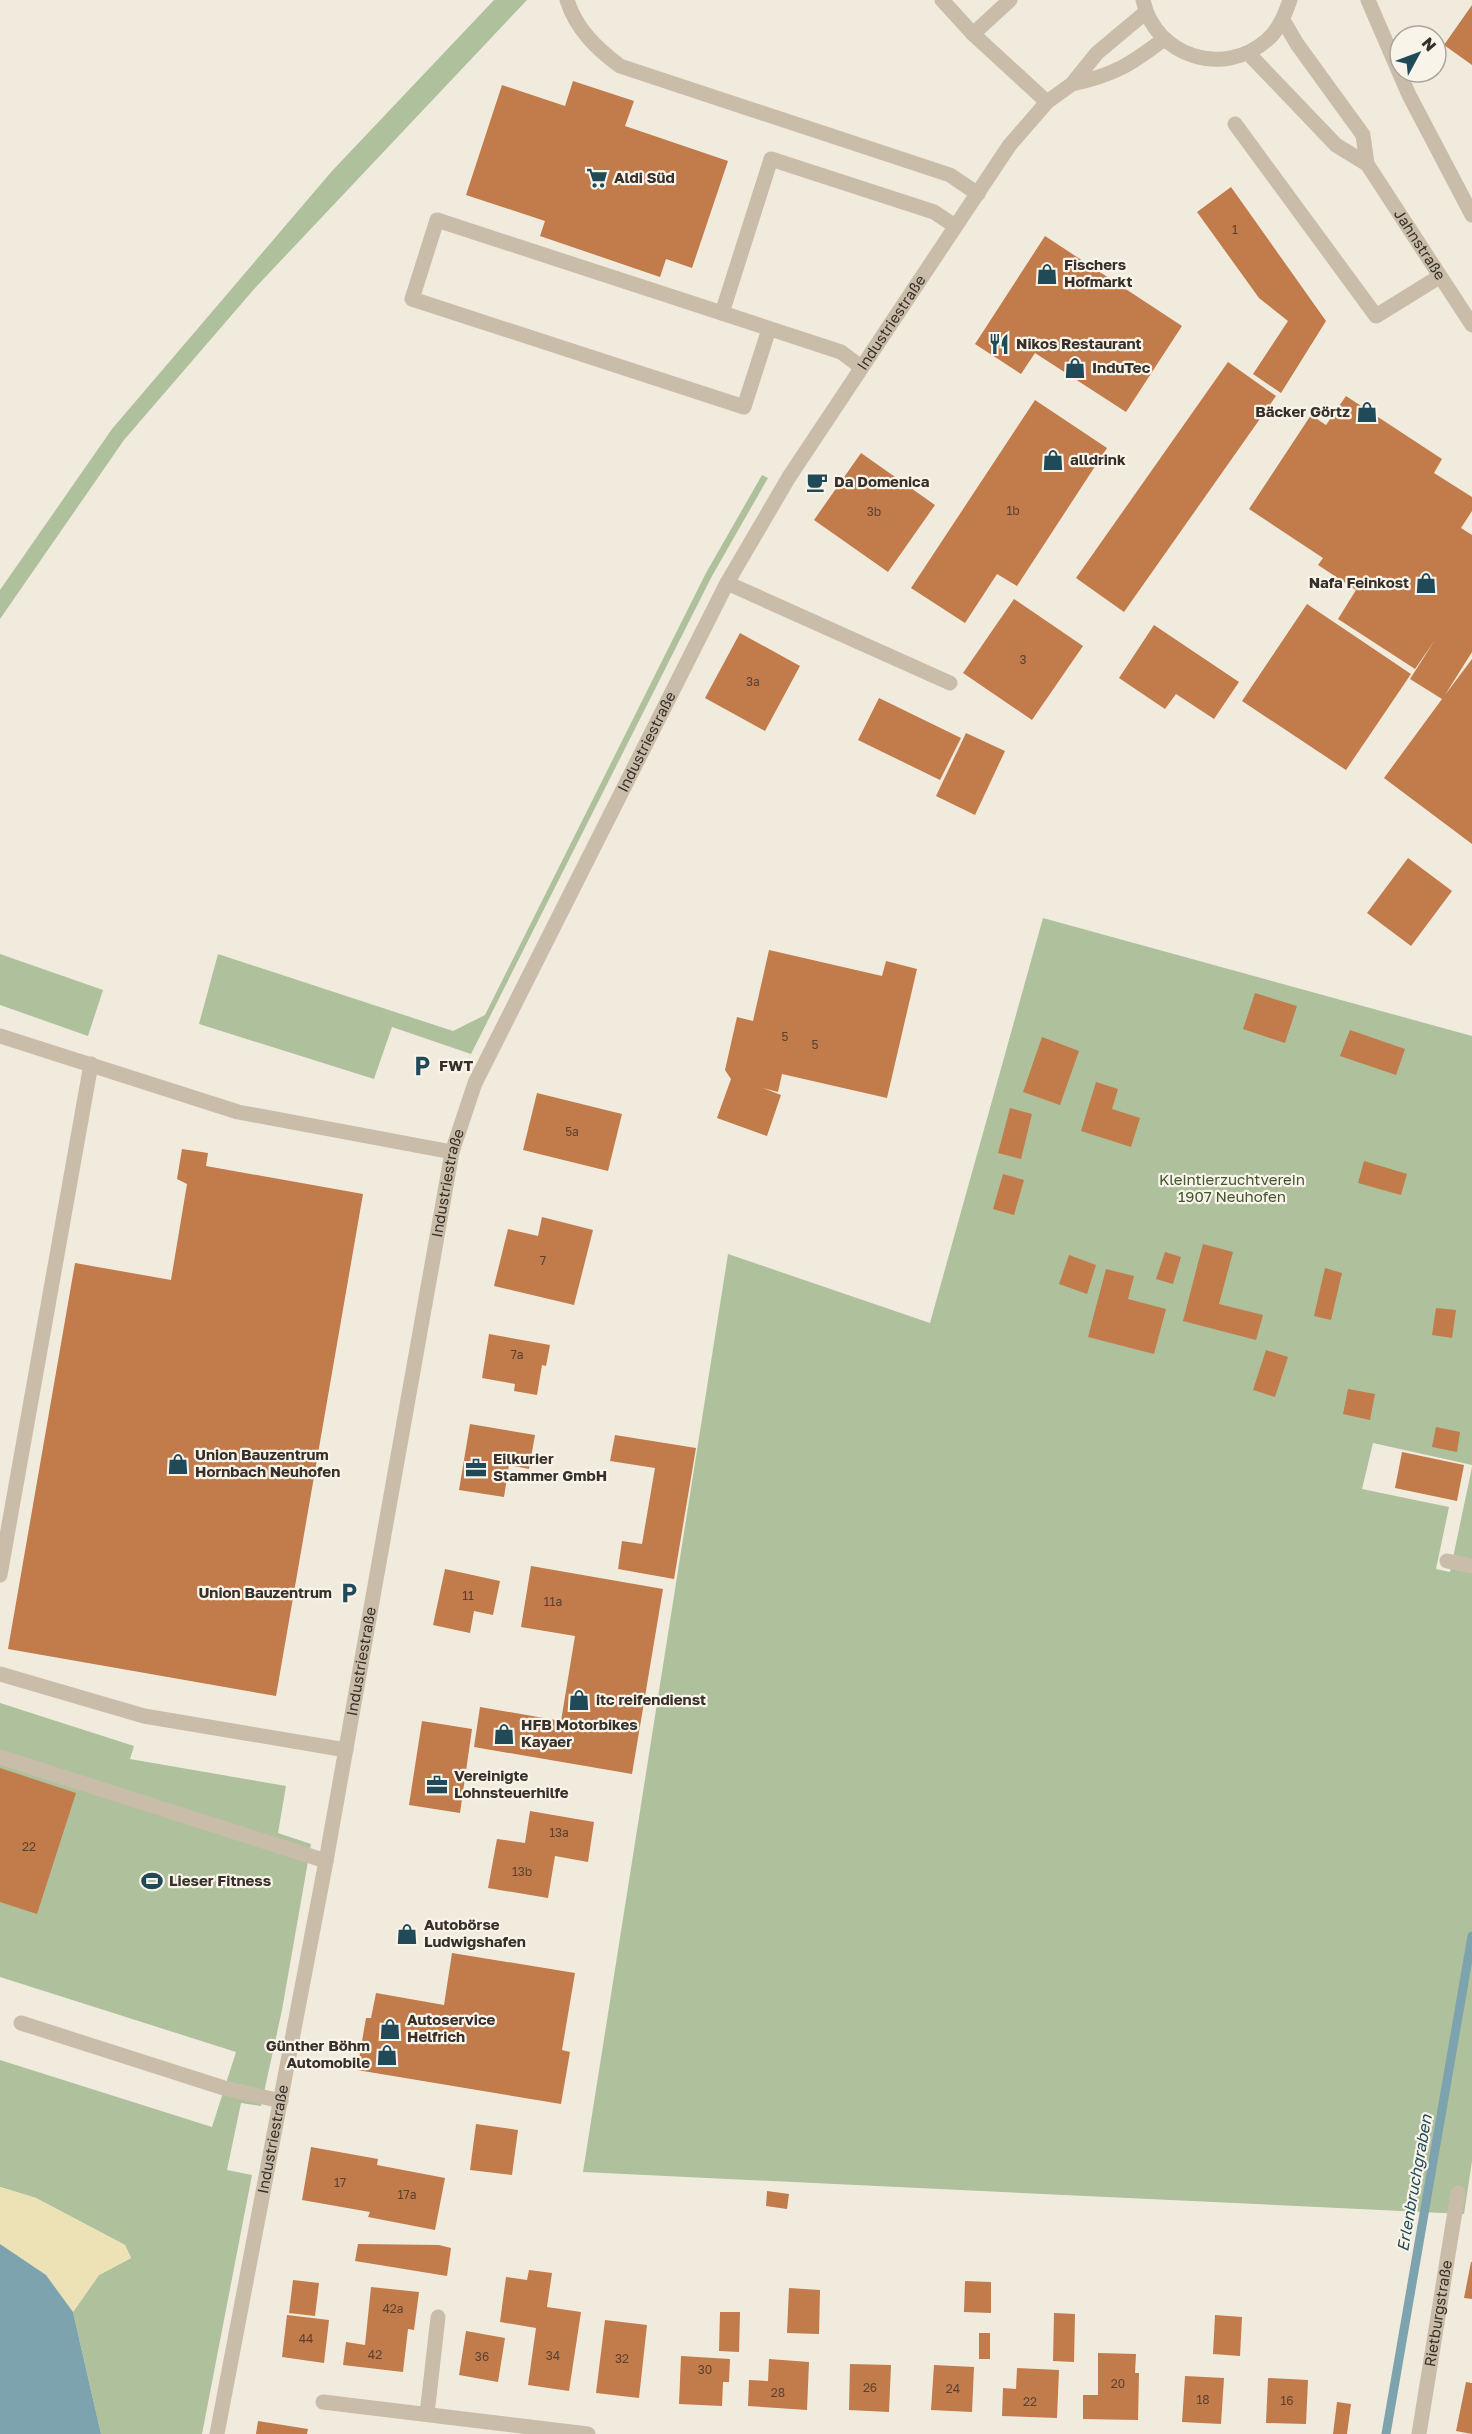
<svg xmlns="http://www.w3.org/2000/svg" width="1472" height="2434" font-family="'Golos Text',sans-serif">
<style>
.green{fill:#afc09d}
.sand{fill:#ece2b5}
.water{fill:#7da4ae}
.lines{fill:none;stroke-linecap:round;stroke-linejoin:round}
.stream{stroke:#7da4ae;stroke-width:9}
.building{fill:#c27b4b}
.minor{stroke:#c9bda9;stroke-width:15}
.labels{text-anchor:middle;stroke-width:4.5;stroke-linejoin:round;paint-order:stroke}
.number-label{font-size:12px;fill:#5a4232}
.poi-label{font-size:15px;font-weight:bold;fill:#372f29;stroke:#f9f4e9;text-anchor:start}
.street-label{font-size:15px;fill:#372f29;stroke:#f9f4e9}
.park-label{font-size:15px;fill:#40542d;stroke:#f9f4e9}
.water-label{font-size:16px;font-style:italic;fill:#204a57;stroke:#f9f4e9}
</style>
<rect width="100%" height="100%" fill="#f1ebdd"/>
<!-- green -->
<g class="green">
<polygon points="494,0 527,0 255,288 124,440 0,619 0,590 112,429 332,171"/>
<polygon points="762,475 768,478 712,576 471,1054 392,1027 374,1079 199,1024 218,954 453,1031 485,1015 706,573"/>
<polygon points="1043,918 1472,1036 1472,1465 1373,1443 1362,1489 1449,1507 1436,1569 1450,1572 1472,1467 1472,2161 1464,2214 583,2172 728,1254 930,1323"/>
<polygon points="0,954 103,990 88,1036 0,1005"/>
<polygon points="0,1703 134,1746 130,1759 286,1786 278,1833 311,1844 282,2010 261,2106 241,2103 227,2170 252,2175 202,2434 101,2434 73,2312 99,2275 131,2258 125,2245 36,2198 0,2187 0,2060 212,2127 236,2052 0,1977"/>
</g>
<!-- sand -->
<polygon class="sand" points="0,2187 36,2198 125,2245 131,2258 99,2275 73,2312 46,2275 0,2244"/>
<!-- water -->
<polygon class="water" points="0,2244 46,2275 73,2312 101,2434 0,2434"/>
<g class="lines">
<!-- stream -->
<polyline class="stream" points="1386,2434 1472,1936"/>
</g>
<!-- building -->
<g class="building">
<polygon points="1472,5 1472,65 1444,45"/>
<polygon points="573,81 634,101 625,126 728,161 692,268 666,259 660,277 540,236 545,221 466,195 502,85 565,106"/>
<polygon points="1231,187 1326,321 1281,393 1253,374 1288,321 1259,298 1197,212"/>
<polygon points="1045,236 1182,326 1126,412 1035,353 1021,374 975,344"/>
<polygon points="1228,362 1276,396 1124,612 1076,578"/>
<polygon points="1346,396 1442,459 1434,473 1472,497 1472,511 1461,528 1472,535 1472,652 1445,695 1472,659 1472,844 1384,778 1442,699 1410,679 1435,640 1415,669 1338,619 1356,590 1318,565 1323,558 1249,509 1311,415 1326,425"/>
<polygon points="1035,400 1107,448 1017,586 997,574 965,623 911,588"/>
<polygon points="861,453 935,505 888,572 814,520"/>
<polygon points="1014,599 1083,646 1032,720 963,673"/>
<polygon points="1307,604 1411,674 1346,770 1242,701"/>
<polygon points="1154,625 1239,682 1214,719 1176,694 1165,709 1119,678"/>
<polygon points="740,633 800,666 765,731 705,698"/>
<polygon points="879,698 961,738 940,780 858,740"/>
<polygon points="966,733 1005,751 975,815 936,796"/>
<polygon points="1408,858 1452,891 1411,946 1367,913"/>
<polygon points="769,950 882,976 886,961 917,969 887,1098 782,1074 778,1092 763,1088 781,1095 767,1136 717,1118 731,1079 725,1070 737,1017 753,1021"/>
<polygon points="1255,993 1297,1006 1285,1043 1243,1029"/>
<polygon points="1350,1030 1405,1049 1396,1075 1340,1056"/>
<polygon points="1042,1037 1079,1051 1060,1105 1023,1092"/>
<polygon points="1096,1082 1118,1089 1112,1109 1140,1118 1131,1147 1081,1131"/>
<polygon points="537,1093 622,1114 608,1171 523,1150"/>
<polygon points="1010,1108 1032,1114 1021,1159 998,1153"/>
<polygon points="182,1149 208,1153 206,1166 363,1194 276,1696 8,1649 75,1263 171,1280 187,1184 177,1179"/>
<polygon points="1364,1161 1407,1174 1401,1195 1358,1183"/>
<polygon points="1003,1174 1024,1180 1014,1215 993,1209"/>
<polygon points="542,1217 593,1230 574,1305 494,1286 508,1229 538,1236"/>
<polygon points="1203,1244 1233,1252 1219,1304 1263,1315 1256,1340 1183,1321"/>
<polygon points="1165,1252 1181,1257 1173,1284 1156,1279"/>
<polygon points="1069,1255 1096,1265 1087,1294 1059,1284"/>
<polygon points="1325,1268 1342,1273 1331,1320 1314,1316"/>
<polygon points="1106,1269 1134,1276 1128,1299 1166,1309 1154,1354 1088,1337"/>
<polygon points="1436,1308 1456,1310 1452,1338 1432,1335"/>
<polygon points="489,1334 550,1345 546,1366 542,1365 537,1395 514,1391 515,1384 482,1378"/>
<polygon points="1266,1350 1288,1357 1275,1397 1253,1390"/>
<polygon points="1348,1389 1375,1394 1370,1420 1343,1414"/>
<polygon points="470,1424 535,1435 529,1469 509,1465 504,1497 459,1490"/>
<polygon points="1436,1427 1460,1432 1457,1452 1432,1447"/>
<polygon points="615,1435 696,1448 674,1579 618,1569 622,1541 642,1544 655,1468 610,1461"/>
<polygon points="1402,1452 1464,1465 1457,1501 1395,1488"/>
<polygon points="531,1566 663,1589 632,1774 474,1747 480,1707 561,1721 575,1636 521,1627"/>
<polygon points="445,1569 500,1581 493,1615 474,1611 470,1633 433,1625"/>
<polygon points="422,1721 472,1729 460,1813 409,1805"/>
<polygon points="0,1768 76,1793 37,1914 0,1902"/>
<polygon points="530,1811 594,1822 588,1862 555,1856 548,1898 488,1888 497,1839 525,1843"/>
<polygon points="452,1953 575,1973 562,2050 570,2052 561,2104 357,2070 366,2018 371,2018 376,1993 444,2005"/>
<polygon points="476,2124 518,2130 512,2175 470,2170"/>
<polygon points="311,2147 378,2159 377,2165 445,2178 435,2230 368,2217 370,2212 302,2200"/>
<polygon points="767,2191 789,2194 787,2209 766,2206"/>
<polygon points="358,2244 439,2245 451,2248 447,2276 355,2261"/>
<polygon points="1471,2262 1472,2262 1472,2299 1464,2298"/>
<polygon points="529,2270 552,2273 547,2307 581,2312 569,2391 528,2385 536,2328 500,2322 506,2277 527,2280"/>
<polygon points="293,2280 319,2283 315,2316 289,2313"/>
<polygon points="965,2281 991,2282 991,2313 964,2312"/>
<polygon points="371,2287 419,2292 414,2330 408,2329 403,2372 343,2365 346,2342 365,2345"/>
<polygon points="789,2288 820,2290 819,2334 787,2333"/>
<polygon points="720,2312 740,2312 739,2352 719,2351"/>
<polygon points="1054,2313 1075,2314 1074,2362 1053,2361"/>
<polygon points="287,2315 329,2320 324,2363 282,2357"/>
<polygon points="1215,2315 1242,2317 1240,2356 1213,2354"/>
<polygon points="605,2320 647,2325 639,2398 596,2393"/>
<polygon points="466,2331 505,2338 498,2382 459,2375"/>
<rect x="979" y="2333" width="11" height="26"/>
<polygon points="1098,2353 1136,2354 1135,2373 1139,2373 1138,2420 1083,2419 1083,2395 1098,2395"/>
<polygon points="681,2356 730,2359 729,2382 723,2382 722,2406 679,2404"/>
<polygon points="769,2359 809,2362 807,2410 748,2406 749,2380 768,2381"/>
<polygon points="850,2364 891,2365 889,2412 849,2410"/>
<polygon points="934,2365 974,2367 972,2412 931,2410"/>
<polygon points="1017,2368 1059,2370 1057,2418 1002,2416 1003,2388 1016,2389"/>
<polygon points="1185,2376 1224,2378 1221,2424 1182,2422"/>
<polygon points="1268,2378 1308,2380 1306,2424 1266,2423"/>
<polygon points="1466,2382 1472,2383 1472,2434 1456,2431"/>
<polygon points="1337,2402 1351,2404 1347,2434 1333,2434"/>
<polygon points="258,2421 308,2429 307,2434 256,2434"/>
</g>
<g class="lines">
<!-- minor -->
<g class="minor">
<path d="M567 0C576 29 597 49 620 66L950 175 978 194"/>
<polyline points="942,0 973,34 1047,102"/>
<path d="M1143 0C1155 57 1224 78 1267 40 1279 30 1285 14 1290 0"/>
<polyline points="1368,0 1409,95 1472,215"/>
<polyline points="1283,20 1297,44 1363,135 1367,164"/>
<polyline points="973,34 1010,0"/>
<path id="s1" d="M1248 53 1336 145 1367 164 1472 325"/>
<path d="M1072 84C1114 75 1130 65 1164 39"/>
<polyline points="1235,124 1376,316 1439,277"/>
<polyline points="722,313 437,220 412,299 744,407 769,329"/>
<polyline points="861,367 841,352 722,313 771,159 934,212 955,226"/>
<polyline points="727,583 950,683"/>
<polyline points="0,1036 238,1112 452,1152"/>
<polyline points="1447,1561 1472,1566"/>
<polyline points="0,1575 91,1064"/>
<polyline points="0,1674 144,1716 346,1750"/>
<polyline points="0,1757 326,1861"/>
<polyline points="21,2023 224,2088 281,2101"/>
<polyline points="323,2402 588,2434"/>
<polyline points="427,2414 438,2317"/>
<path id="s2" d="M217 2434 326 1861 452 1152 475 1083 727 583 789 477 1009 146 1047 102 1072 84 1097 53 1146 12"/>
<path id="s3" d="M1419 2434 1458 2193"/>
</g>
</g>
<!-- icons -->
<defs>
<symbol id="supermarket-bare" viewBox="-9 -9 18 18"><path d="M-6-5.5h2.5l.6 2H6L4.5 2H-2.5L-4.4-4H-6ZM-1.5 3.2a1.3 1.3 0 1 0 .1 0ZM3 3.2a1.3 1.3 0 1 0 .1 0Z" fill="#204a57" stroke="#f9f4e9" stroke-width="2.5" paint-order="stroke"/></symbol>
<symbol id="shop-bare" viewBox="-9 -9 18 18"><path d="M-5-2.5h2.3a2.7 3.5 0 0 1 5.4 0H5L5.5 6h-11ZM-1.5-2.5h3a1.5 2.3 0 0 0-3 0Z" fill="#204a57" stroke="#f9f4e9" stroke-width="2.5" paint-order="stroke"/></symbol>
<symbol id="restaurant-bare" viewBox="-9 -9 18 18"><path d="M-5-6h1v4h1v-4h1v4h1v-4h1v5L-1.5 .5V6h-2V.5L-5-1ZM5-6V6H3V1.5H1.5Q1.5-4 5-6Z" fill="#204a57" stroke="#f9f4e9" stroke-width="2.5" paint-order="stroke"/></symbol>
<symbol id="cafe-bare" viewBox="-9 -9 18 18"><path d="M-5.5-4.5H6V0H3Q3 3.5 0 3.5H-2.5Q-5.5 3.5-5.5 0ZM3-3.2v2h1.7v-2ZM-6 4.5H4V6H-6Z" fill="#204a57" stroke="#f9f4e9" stroke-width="2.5" paint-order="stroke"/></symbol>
<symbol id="parking-bare" viewBox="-9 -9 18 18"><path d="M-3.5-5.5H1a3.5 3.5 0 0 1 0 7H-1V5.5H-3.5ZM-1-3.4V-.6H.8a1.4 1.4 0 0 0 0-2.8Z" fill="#204a57" stroke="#f9f4e9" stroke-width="2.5" paint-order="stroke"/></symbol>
<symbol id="office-bare" viewBox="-9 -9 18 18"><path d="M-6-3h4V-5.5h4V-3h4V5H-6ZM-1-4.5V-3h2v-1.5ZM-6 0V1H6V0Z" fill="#204a57" stroke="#f9f4e9" stroke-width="2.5" paint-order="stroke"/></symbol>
<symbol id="stadium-bare" viewBox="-9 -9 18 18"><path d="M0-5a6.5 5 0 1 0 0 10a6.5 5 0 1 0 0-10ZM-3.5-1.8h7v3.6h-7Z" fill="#204a57" stroke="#f9f4e9" stroke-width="2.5" paint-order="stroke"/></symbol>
</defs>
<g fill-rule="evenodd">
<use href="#supermarket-bare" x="582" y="163" width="30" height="30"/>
<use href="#shop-bare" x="1032" y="259" width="30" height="30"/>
<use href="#restaurant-bare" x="984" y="329" width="30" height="30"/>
<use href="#shop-bare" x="1060" y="353" width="30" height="30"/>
<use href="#shop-bare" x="1352" y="397" width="30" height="30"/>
<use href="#shop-bare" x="1038" y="445" width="30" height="30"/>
<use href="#cafe-bare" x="802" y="467" width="30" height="30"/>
<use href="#shop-bare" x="1411" y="568" width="30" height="30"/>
<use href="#parking-bare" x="407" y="1051" width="30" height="30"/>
<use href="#shop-bare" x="163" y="1449" width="30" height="30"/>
<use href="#office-bare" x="461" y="1453" width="30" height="30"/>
<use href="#parking-bare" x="334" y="1578" width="30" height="30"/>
<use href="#shop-bare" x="564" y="1685" width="30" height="30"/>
<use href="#shop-bare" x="489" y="1719" width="30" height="30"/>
<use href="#office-bare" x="422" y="1770" width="30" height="30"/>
<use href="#stadium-bare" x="137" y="1866" width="30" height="30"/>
<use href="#shop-bare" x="392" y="1919" width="30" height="30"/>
<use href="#shop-bare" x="375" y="2014" width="30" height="30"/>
<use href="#shop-bare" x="372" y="2040" width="30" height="30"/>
</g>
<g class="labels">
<!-- number labels -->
<g class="number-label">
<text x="1235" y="234">1</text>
<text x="1013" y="515">1b</text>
<text x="874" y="516">3b</text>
<text x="1023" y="664">3</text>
<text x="753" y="686">3a</text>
<text x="785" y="1041">5</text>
<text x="815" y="1049">5</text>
<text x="572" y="1136">5a</text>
<text x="543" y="1265">7</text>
<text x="517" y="1359">7a</text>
<text x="468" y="1600">11</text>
<text x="553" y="1606">11a</text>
<text x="559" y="1837">13a</text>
<text x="29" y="1851">22</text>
<text x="522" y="1876">13b</text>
<text x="340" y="2187">17</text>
<text x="407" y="2199">17a</text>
<text x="393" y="2313">42a</text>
<text x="306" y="2343">44</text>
<text x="375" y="2359">42</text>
<text x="553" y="2360">34</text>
<text x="482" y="2361">36</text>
<text x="622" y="2363">32</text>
<text x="705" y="2374">30</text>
<text x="1118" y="2388">20</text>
<text x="870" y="2392">26</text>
<text x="953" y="2393">24</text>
<text x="778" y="2397">28</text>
<text x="1203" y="2404">18</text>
<text x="1287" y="2405">16</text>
<text x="1030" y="2406">22</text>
</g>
<!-- poi labels -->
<g class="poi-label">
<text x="614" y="183">Aldi Süd</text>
<text x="1064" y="270">Fischers<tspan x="1064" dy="17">Hofmarkt</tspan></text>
<text x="1016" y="349">Nikos Restaurant</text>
<text x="1092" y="373">InduTec</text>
<text x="1350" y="417" text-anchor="end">Bäcker Görtz</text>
<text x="1070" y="465">alldrink</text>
<text x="834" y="487">Da Domenica</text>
<text x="1409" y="588" text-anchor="end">Nafa Feinkost</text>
<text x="439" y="1071">FWT</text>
<text x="195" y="1460">Union Bauzentrum<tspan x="195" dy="17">Hornbach Neuhofen</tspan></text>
<text x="493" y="1464">Eilkurier<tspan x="493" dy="17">Stammer GmbH</tspan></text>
<text x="332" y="1598" text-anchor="end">Union Bauzentrum</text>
<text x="596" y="1705">itc reifendienst</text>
<text x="521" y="1730">HFB Motorbikes<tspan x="521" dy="17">Kayaer</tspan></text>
<text x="454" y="1781">Vereinigte<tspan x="454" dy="17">Lohnsteuerhilfe</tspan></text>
<text x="169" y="1886">Lieser Fitness</text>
<text x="424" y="1930">Autobörse<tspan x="424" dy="17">Ludwigshafen</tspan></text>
<text x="407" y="2025">Autoservice<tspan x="407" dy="17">Helfrich</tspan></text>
<text x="370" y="2051" text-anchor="end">Günther Böhm<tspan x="370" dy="17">Automobile</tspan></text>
</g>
<!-- street labels -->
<g class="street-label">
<text dy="5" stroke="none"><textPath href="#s1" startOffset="260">Jahnstraße</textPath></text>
<text dy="5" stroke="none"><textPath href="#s2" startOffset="2244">Industriestraße</textPath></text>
<text dy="5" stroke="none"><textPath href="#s2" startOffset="1758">Industriestraße</textPath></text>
<text dy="5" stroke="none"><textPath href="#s2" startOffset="1272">Industriestraße</textPath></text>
<text dy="5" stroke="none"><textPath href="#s2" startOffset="786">Industriestraße</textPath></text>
<text dy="5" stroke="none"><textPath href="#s2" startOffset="300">Industriestraße</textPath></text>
<text dy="5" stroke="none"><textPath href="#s3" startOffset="122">Rietburgstraße</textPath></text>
</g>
<!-- park labels -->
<g class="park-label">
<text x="1232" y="1185">Kleintierzuchtverein<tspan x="1232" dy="17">1907 Neuhofen</tspan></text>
</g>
<!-- water labels -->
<g class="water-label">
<text transform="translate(1414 2183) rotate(-80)" y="6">Erlenbruchgraben</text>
</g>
</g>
<!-- north arrow -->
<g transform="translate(1418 54) rotate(49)"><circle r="28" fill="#f9f4e9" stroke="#aba59c" stroke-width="1.5"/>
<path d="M0-4.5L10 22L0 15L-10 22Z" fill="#204a57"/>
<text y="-9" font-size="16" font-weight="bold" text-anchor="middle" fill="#372f29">N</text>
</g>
</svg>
